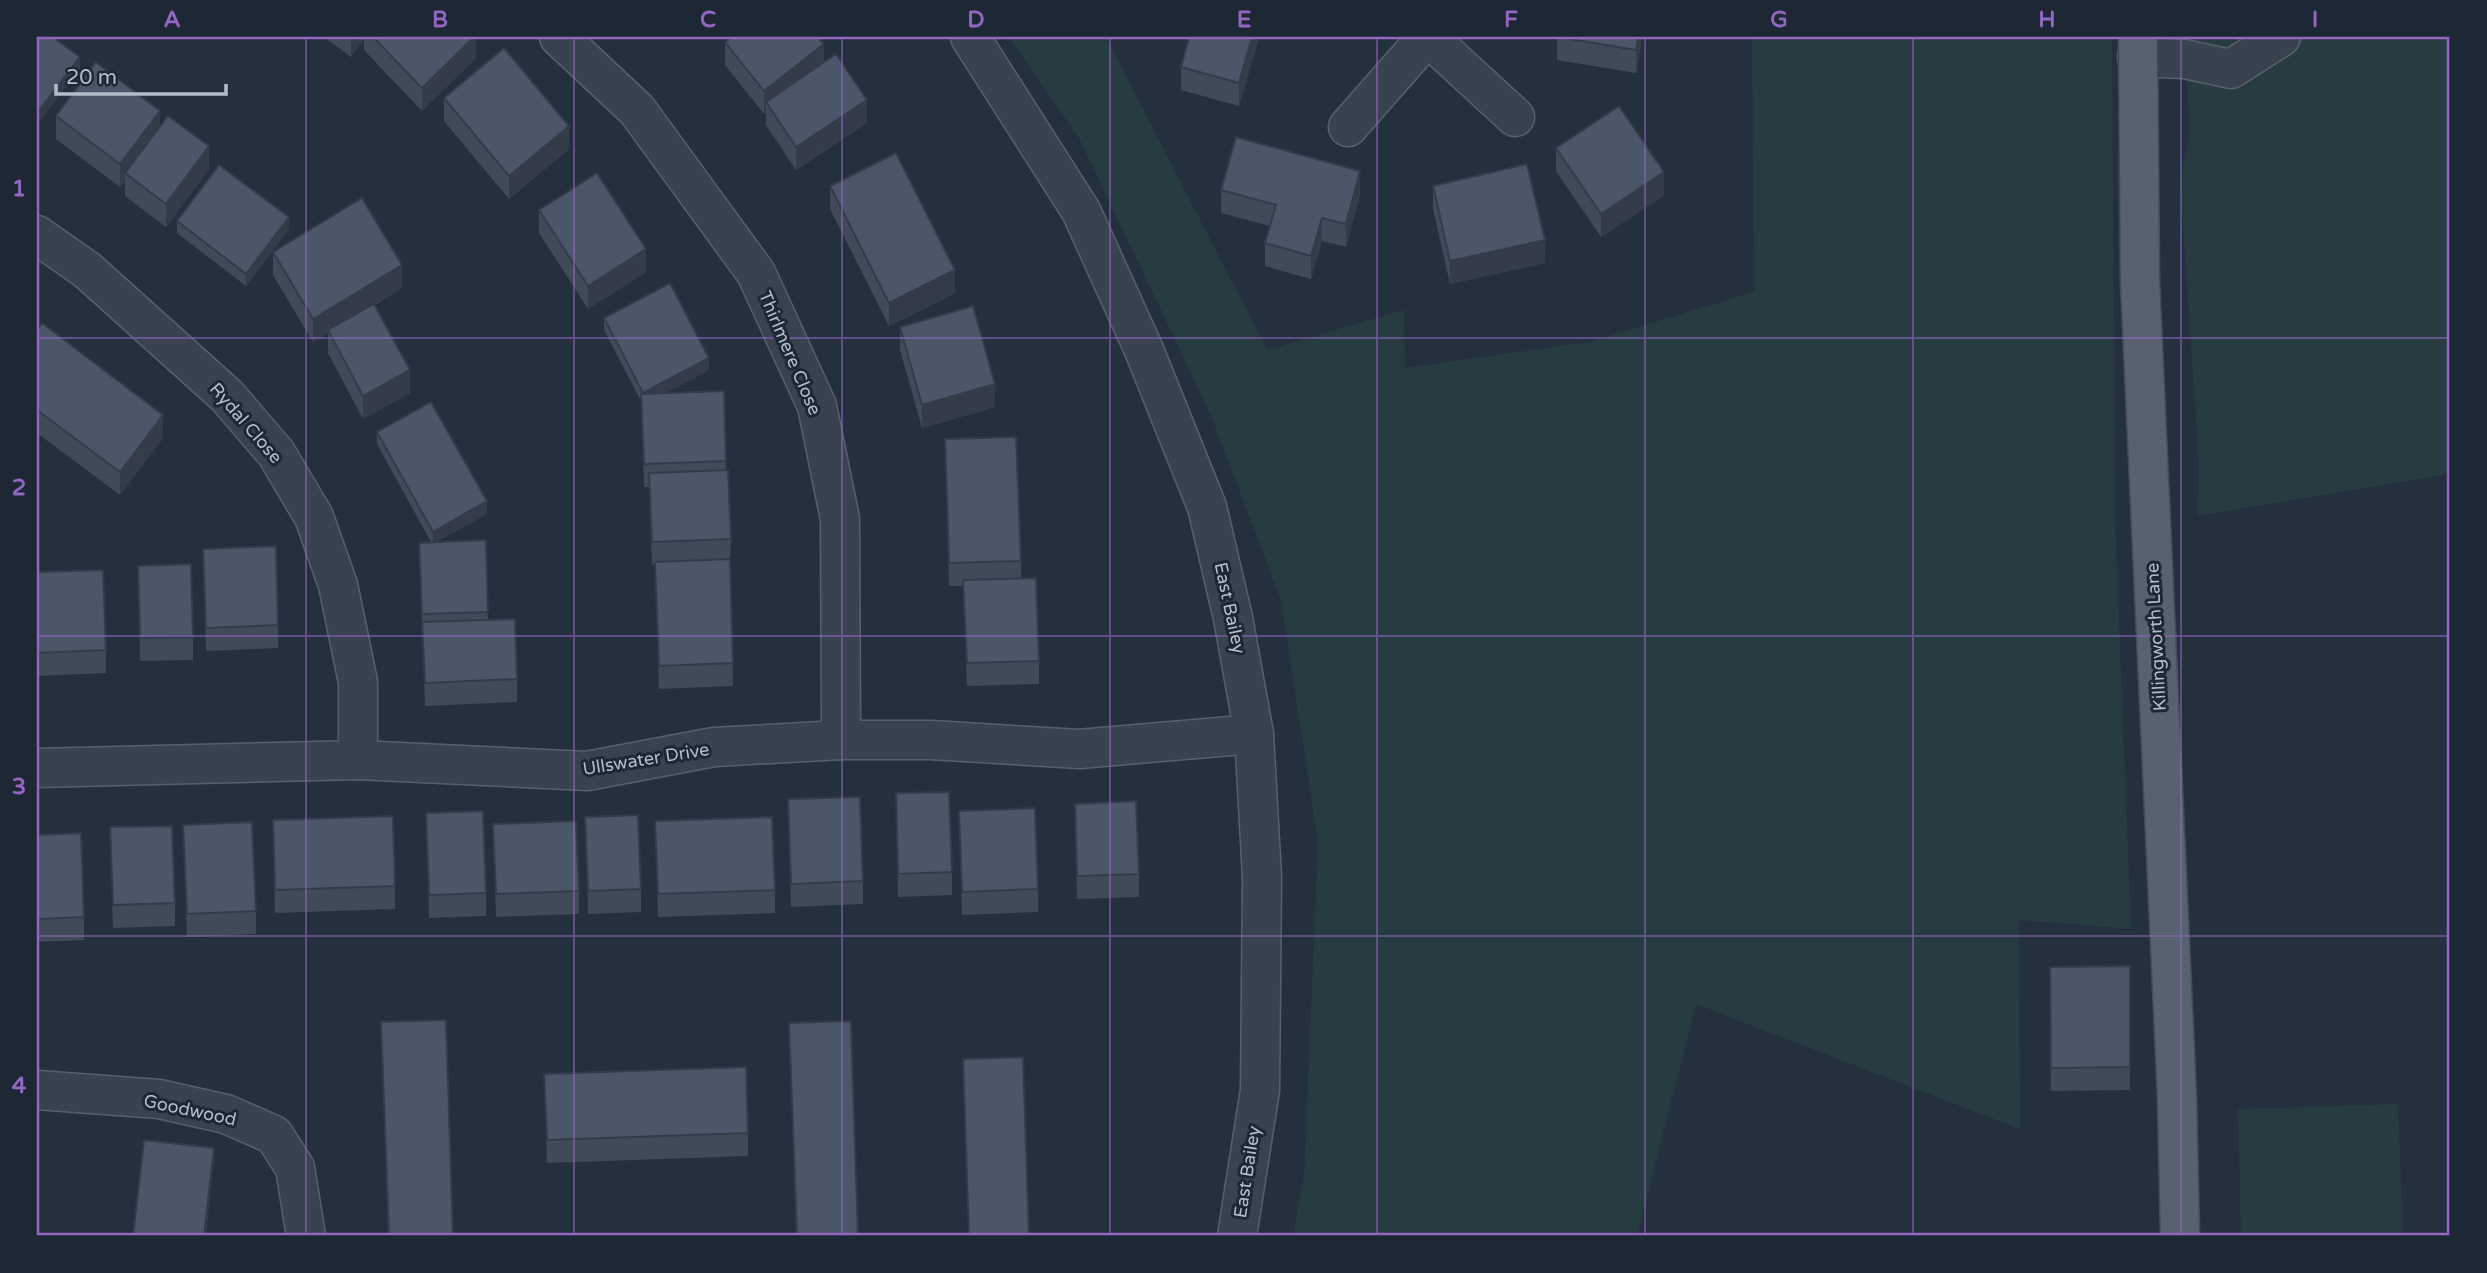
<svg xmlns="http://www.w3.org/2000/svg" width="2487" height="1273" font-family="'Varela Round',sans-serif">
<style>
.green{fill:#273c40}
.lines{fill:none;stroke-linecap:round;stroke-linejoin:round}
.minor-casing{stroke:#57606d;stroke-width:41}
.major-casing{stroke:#434b58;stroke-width:41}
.minor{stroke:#39424f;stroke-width:38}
.major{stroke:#57616f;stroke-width:38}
.wall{fill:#404a59}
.shaded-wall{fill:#343c49}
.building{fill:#4b5668;stroke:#343c49;stroke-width:2}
.grid{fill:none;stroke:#9366c3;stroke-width:2;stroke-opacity:0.55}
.labels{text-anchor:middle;stroke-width:6;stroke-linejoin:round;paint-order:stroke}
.street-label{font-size:18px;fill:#b6bdca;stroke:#1e2734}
.neatline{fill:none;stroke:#9366c3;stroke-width:2.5}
.grid-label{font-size:23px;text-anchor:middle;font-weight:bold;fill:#9366c3}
</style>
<rect width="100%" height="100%" fill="#25303f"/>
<!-- green -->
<g class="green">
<polygon points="1009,37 1106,37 1267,350 1404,310 1405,368 1589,342 1754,292 1752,37 2112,37 2115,518 2131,929 2019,920 2020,1129 1696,1004 1637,1236 1293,1236 1304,1176 1318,842 1281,600 1210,413 1079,138"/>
<polygon points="2185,37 2450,37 2450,474 2198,516 2199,463 2180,181 2190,134"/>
<polygon points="2398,1104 2403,1236 2241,1236 2238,1109"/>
</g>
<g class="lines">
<defs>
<g id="minor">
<polyline points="559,37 637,110 756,273 817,406 840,519 841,740"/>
<polyline points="970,37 1081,211 1144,350 1207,507 1233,618 1254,734 1262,877 1260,1090 1237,1236"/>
<polyline points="1428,37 1515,117"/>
<polyline points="2137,57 2184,59 2231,69 2281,37"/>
<polyline points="1348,127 1427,37"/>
<polyline points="37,235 87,270 227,396 276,453 314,517 338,585 358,682 358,760"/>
<polyline points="37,768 358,760 587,771 714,747 841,740 931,740 1079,749 1254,734"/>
<polyline points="37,1090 159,1099 226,1114 274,1135 295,1168 306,1236"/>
</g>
<polyline id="major" points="2138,37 2140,281 2177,1097 2180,1236"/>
</defs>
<!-- minor casing -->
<use href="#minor" class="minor-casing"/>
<!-- major casing -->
<use href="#major" class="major-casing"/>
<!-- minor -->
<use href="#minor" class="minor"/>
<!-- major -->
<use href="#major" class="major"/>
</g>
<!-- wall -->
<g class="wall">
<polygon points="324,37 476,37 476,58 422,111 364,50 364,39 351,57"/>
<polygon points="1258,37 1258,41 1239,106 1181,90 1181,67"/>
<polygon points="1557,37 1642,37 1636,73 1557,60"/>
<polygon points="725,42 824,63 867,123 796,170 766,125 766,112 764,114 725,65"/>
<polygon points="444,98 569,149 509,199 444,121"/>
<polygon points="56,116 160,127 209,169 166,227 125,196 125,181 120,187 56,139"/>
<polygon points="1556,148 1664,195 1601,237 1556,171"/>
<polygon points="830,186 955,293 889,326 830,209"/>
<polygon points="1433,186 1545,263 1450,284 1433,209"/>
<polygon points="1221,190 1360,194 1346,247 1322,241 1311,279 1265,266 1265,243 1270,226 1221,213"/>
<polygon points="539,210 646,272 588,309 539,233"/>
<polygon points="177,221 289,229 246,286 177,233"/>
<polygon points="273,252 402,288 375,305 410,393 363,419 328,353 328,333 313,342 273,275"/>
<polygon points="604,318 709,370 666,393 724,391 726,470 731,539 730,562 733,686 659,689 655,564 652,565 649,487 644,487 641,401 604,330"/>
<polygon points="900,327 995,407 922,428 900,350"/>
<polygon points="37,330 163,438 120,495 37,433"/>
<polygon points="377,432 487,514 436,542 486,540 488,620 517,679 517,702 425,706 419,543 431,542 377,444"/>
<polygon points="945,439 1021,561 1021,578 1039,661 1039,684 967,686 963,586 949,586"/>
<polygon points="203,549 278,625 278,648 206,651"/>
<polygon points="138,566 193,637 193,660 140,661"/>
<polygon points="37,572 106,650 106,673 37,676"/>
<polygon points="896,793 952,872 952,895 898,897"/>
<polygon points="788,799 863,881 863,904 791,907"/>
<polygon points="1075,804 1139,874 1139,897 1077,899"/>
<polygon points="959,811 1038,889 1038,912 962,915"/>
<polygon points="426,813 486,893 486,916 429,918"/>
<polygon points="585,817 641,889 641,912 588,914"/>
<polygon points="273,820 395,886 395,909 275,913"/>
<polygon points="655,821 775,890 775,913 658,917"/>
<polygon points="493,824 579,891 579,914 496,917"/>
<polygon points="183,825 256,911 256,934 187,937"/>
<polygon points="110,827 175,903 175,926 113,928"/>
<polygon points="37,835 84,917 84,940 37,942"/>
<polygon points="2130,966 2130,1090 2051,1091 2050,967"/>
<polygon points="381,1022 453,1236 388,1236"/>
<polygon points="789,1023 858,1236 796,1236"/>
<polygon points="544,1074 748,1133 748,1156 547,1163"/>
</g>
<!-- shaded-wall -->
<g class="shaded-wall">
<polygon points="351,37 364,37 364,39 351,57"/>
<polygon points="474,37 476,37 476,58 422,111 422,88"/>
<polygon points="1252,37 1258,37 1258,41 1239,106 1239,83"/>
<polygon points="1638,37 1642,37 1636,73 1636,50"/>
<polygon points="824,44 824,67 766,102 766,112 764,114 764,91"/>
<polygon points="80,57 80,69 37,125 37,113"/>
<polygon points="867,100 867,123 796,170 796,147"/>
<polygon points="160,111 160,134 125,173 125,181 120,187 120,164"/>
<polygon points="569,126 569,149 509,199 509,176"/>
<polygon points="209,146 209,169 166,227 166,204"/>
<polygon points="1360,171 1360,194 1346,247 1346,224"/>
<polygon points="1664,172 1664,195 1601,237 1601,214"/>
<polygon points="289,217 289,229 246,286 246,274"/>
<polygon points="1322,218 1322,241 1311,279 1311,256"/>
<polygon points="1545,240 1545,263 1450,284 1450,261"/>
<polygon points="646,249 646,272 588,309 588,286"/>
<polygon points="402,265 402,288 329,332 328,330 328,333 313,342 313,319"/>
<polygon points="955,270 955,293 889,326 889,303"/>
<polygon points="709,358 709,370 643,405 643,393"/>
<polygon points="410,370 410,393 363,419 363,396"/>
<polygon points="995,384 995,407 922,428 922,405"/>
<polygon points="163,415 163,438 120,495 120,472"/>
<polygon points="487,501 487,514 433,544 433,532"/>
<polygon points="214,1148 214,1160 206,1236 204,1236"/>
</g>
<!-- building -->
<g class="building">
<polygon points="37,37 53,37 80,57 37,113"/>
<polygon points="373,37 474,37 422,88"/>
<polygon points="732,37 818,37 824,44 764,91 725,42"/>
<polygon points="1189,37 1252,37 1239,83 1181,67"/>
<polygon points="1557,37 1638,37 1636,50"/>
<polygon points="504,48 569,126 509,176 444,98"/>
<polygon points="836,54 867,100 796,147 766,102"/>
<polygon points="96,62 160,111 120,164 56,116"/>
<polygon points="1619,106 1664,172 1601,214 1556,148"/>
<polygon points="168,116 209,146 166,204 125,173"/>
<polygon points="1236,137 1360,171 1346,224 1322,218 1311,256 1265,243 1276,205 1221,190"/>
<polygon points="896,153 955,270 889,303 830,186"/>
<polygon points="1527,164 1545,240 1450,261 1433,186"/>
<polygon points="219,165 289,217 246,274 177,221"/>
<polygon points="597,173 646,249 588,286 539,210"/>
<polygon points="362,198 402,265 313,319 273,252"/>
<polygon points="670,283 709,358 643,393 604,318"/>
<polygon points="374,304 410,370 363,396 328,330"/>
<polygon points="973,306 995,384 922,405 900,327"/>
<polygon points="42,323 163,415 120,472 37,410 37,330"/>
<polygon points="724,391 726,461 644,464 641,394"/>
<polygon points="431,402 487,501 433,532 377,432"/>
<polygon points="1016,437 1021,561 949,563 945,439"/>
<polygon points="728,470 731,539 652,542 649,473"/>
<polygon points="486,540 488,612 422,614 419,543"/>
<polygon points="276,546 278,625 206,628 203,549"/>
<polygon points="730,559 733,663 659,666 655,562"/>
<polygon points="191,564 193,637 140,638 138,566"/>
<polygon points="103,570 106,650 37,653 37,572"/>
<polygon points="1036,578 1039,661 967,663 963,580"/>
<polygon points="515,619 517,679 425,683 422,622"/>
<polygon points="949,792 952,872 898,874 896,793"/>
<polygon points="860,797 863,881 791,884 788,799"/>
<polygon points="1136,801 1139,874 1077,876 1075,804"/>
<polygon points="1035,808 1038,889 962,892 959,811"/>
<polygon points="483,811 486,893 429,895 426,813"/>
<polygon points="638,815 641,889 588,891 585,817"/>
<polygon points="393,816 395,886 275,890 273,820"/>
<polygon points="772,817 775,890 658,894 655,821"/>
<polygon points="576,821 579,891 496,894 493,824"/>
<polygon points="252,822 256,911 187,914 183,825"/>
<polygon points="172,826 175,903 113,905 110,827"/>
<polygon points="81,833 84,917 37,919 37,835"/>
<polygon points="2130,966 2130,1067 2051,1068 2050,967"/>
<polygon points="446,1020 453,1236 389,1236 381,1022"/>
<polygon points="851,1021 858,1236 797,1236 789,1023"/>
<polygon points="1023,1057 1029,1236 969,1236 963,1059"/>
<polygon points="746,1067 748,1133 547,1140 544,1074"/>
<polygon points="144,1140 214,1148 204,1236 133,1236"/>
</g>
<!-- grid -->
<path class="grid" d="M306 37V1236M574 37V1236M842 37V1236M1110 37V1236M1377 37V1236M1645 37V1236M1913 37V1236M2181 37V1236M37 338H2450M37 636H2450M37 936H2450"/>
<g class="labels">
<!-- street labels -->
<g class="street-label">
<text transform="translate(790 353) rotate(67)" y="6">Thirlmere Close</text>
<text transform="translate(246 423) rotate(49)" y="6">Rydal Close</text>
<text transform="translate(1230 608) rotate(78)" y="6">East Bailey</text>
<text transform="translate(2156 637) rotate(-93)" y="6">Killingworth Lane</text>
<text transform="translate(646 759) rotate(-9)" y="6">Ullswater Drive</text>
<text transform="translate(190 1110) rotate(12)" y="6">Goodwood</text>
<text transform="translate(1247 1172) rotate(-81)" y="6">East Bailey</text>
</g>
</g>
<!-- border -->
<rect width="2487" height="1273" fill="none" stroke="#1e2734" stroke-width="77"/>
<!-- scale -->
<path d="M56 84v10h170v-10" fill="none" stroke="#b6bdca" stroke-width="3.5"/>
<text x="66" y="84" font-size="21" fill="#b6bdca" stroke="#1e2734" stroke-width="5" paint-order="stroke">20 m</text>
<rect x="38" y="38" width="2410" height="1196" class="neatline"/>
<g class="grid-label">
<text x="172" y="27">A</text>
<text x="440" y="27">B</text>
<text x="708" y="27">C</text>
<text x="976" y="27">D</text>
<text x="1244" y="27">E</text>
<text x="1511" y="27">F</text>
<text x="1779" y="27">G</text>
<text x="2047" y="27">H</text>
<text x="2315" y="27">I</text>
<text x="19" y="196">1</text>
<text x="19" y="495">2</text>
<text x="19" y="794">3</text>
<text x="19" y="1093">4</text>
</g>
</svg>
